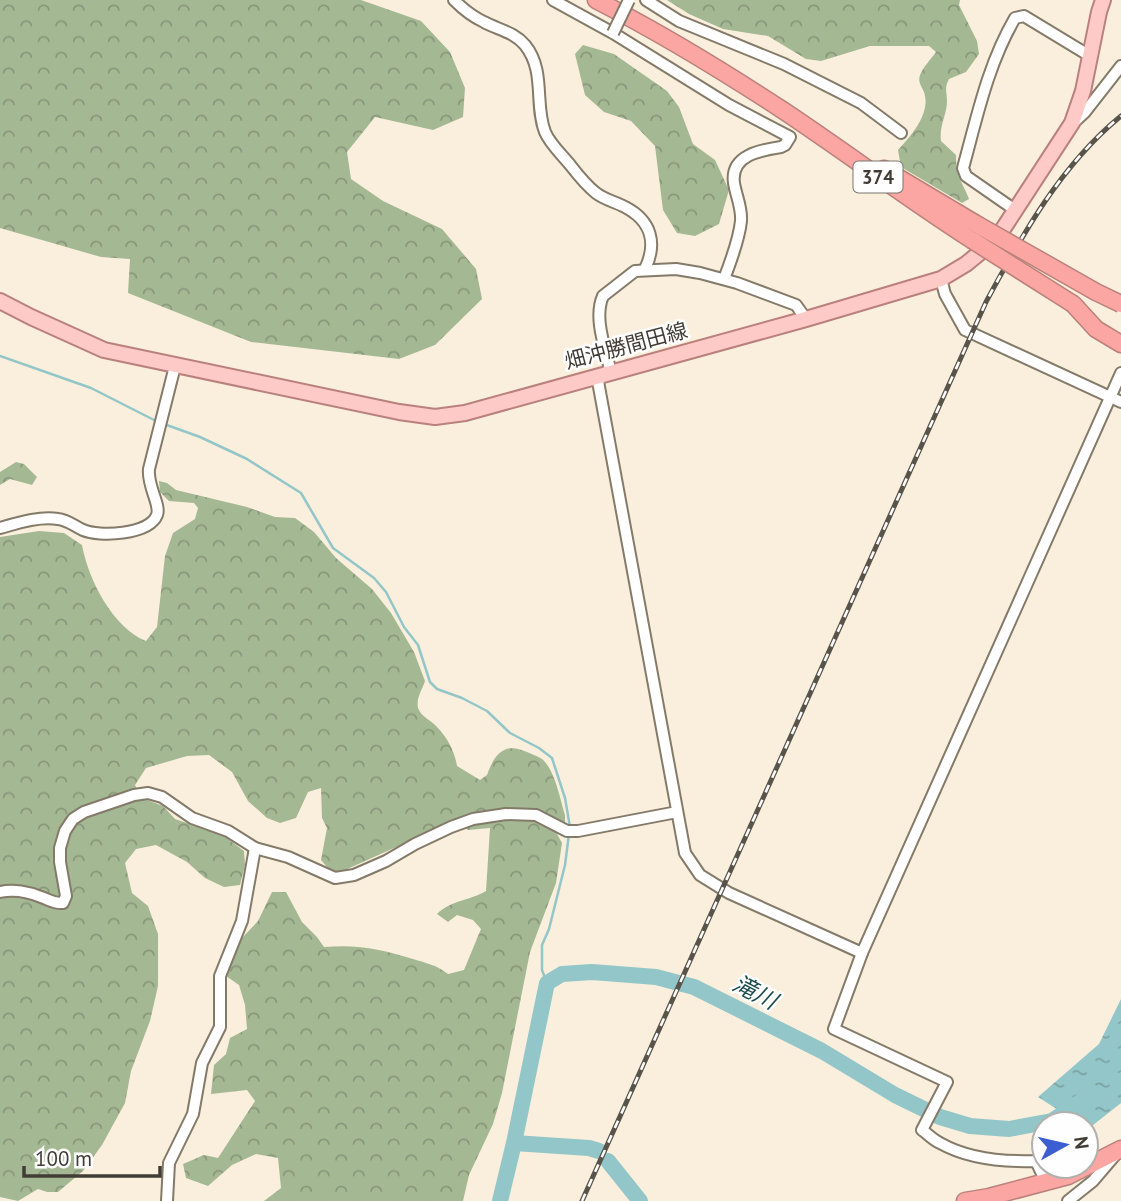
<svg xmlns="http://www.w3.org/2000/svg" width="1121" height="1201" font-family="'PT Sans','Noto Sans JP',sans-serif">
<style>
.forest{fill:url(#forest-crowns)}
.water{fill:url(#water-ripples)}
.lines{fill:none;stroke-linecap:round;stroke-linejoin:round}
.stream{stroke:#93c6c8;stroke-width:2.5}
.river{stroke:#93c6c8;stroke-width:16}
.minor-casing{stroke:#847a69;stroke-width:14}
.major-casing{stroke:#ba817c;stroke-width:18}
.highway-casing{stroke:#ba817c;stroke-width:19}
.minor{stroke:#fff;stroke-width:10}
.major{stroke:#fdcac7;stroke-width:14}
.highway{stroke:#fba6a2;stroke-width:16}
.rail-casing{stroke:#59544b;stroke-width:5}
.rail{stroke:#fefefe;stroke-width:2.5;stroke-dasharray:8;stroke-linecap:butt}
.minor-bridge-casing{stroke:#847a69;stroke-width:14;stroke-linecap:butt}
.highway-bridge-casing{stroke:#ba817c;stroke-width:19;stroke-linecap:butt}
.minor-bridge{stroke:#fff;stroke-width:10}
.highway-bridge{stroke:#fba6a2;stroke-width:16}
.labels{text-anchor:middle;stroke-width:5;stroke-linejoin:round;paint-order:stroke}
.shield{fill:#fefefe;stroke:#7a7671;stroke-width:2}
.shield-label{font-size:19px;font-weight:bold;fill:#413c35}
.street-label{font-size:21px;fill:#413c35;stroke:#fefefe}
.water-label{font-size:23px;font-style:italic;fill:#1d4c4d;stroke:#fefefe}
</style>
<defs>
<pattern id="forest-crowns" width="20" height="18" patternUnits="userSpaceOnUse" patternTransform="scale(1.75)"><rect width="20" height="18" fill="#a5b894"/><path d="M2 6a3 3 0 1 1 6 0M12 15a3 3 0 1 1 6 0" fill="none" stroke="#88977a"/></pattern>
<pattern id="water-ripples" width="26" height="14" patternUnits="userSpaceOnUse" patternTransform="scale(1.75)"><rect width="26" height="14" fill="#93c6c8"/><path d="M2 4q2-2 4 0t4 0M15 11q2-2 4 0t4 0" fill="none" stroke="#7aa2a3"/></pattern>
</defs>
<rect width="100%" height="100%" fill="#faefdc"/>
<!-- forest -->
<g class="forest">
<polygon points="0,0 361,0 421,21 450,52 465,88 463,117 433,130 375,117 347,152 351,179 383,201 442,229 476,269 482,299 435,345 399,359 251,342 128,293 130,259 101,257 0,228"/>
<path d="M667 0H960L959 5 977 41 979 54 966 72 949 79C944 88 947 92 947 101 947 115 939 125 941 141L956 155C956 179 961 178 969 199L962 203 901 167 898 150C910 137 929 116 925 96 924 88 917 84 920 75 923 67 931 59 936 52L929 46H870L821 61 806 59 768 36 723 29 689 14Z"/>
<polygon points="583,45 614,54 667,91 679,107 693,144 715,160 729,190 719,224 695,236 677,233 663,210 655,146 631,121 604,112 585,95 575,54"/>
<polygon points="16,462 24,464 37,477 32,485 10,479 0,485 0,472"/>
<path d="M159 481 167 483 176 490 247 507 275 517 295 518 314 532 336 558 372 589 391 613 414 652 425 681C422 690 416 698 418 708 421 717 431 720 437 727 447 737 455 752 457 766L480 780 487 775C494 755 504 741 527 752 531 754 538 756 542 759 555 770 560 799 565 815V822L559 823 556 832 562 843 556 883 530 952 502 1093 493 1124 469 1175 463 1201H264L281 1188 278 1158 256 1154 232 1165 208 1186 186 1178 183 1164 204 1155 218 1158 255 1101 247 1090 211 1094 214 1065 226 1054 230 1038 247 1029 245 1005 239 985 226 976 228 959 242 938 258 921 272 892H286L302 922 317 937 324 947C358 944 381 949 413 959 426 963 437 965 448 974L464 970 481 929 473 920 457 915 448 922 437 914C451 900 469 901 486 891L490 828 468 830 454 821 334 875 321 860 327 828 322 818 321 788 308 792 296 818 280 823 267 818 248 801 232 772 209 755 187 756 146 768 135 785 142 798 163 806 175 819 224 836 244 851 245 865 240 885 224 887 205 878 187 862 156 845 136 849 125 863 132 893 148 906 158 934V986L150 1021 131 1071 125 1103 102 1145 83 1171 58 1192H47L38 1189 18 1201 0 1197V537L39 531 64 533 82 545C88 579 113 628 146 641L157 627 165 556 173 533 195 519 198 508 194 503 169 501 160 492Z"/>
</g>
<!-- water -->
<polygon class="water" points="1121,999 1121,1103 1088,1129 1086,1124 1080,1124 1038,1097 1099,1044"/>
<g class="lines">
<!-- stream -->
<g class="stream">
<polyline points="0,356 91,388 158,422"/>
<polyline points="164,424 200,437 247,459 301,493 333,548 374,578 386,592 404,627 418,645 430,682 437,689 462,698 487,711 510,733 539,748 552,758 565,798 570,827"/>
<polyline points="547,983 542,970 542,945 549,929 565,865 569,834"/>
</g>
<!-- river -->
<g class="river">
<polyline points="514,1143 589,1148 599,1151"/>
<polyline points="608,1161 640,1201"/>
<polyline points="500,1201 514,1143 547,983 562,974 592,972 656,977 694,987 822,1051 895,1095 940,1117 970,1126 1009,1129 1052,1121 1082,1101"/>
</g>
<defs>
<g id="minor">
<path d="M454 0C463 9 473 17 484 22 499 30 514 32 525 45 546 71 534 104 545 132 550 144 563 156 571 166 578 175 587 186 596 193 605 200 616 202 625 207 652 221 657 244 645 269"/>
<path d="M553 0 613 33 729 105 790 137 785 145 781 147C761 150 730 155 734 183 736 196 742 207 741 221 739 240 731 261 724 279"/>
<polyline points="646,0 679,21 784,64 861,103 901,133"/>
<polyline points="1073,123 1085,112 1121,66"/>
<path d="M1015 210 966 176 963 168C977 117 988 64 1015 18L1024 16 1090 56"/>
<polyline points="941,279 945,294 965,330 1121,402"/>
<path d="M611 373C606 350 593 318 603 296L635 271 676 269 700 273 737 283 796 305 806 319"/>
<polyline points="597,376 685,853 700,875 729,893 862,953"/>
<path d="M0 528C18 523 39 516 58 519 68 520 74 526 83 530 99 537 149 535 157 515 161 505 147 486 149 469L175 366"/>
<path d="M0 892C13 889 29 892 41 897 50 900 54 904 63 903L66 896 60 862V848L65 831 73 819 84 812 134 795 148 793 162 797 192 818 228 831 255 848 288 857 335 878 354 875 386 861 415 844 451 827 473 819 506 814 536 815 567 831H578L677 812"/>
<path d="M1046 1182 1036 1161C1005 1162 968 1159 940 1143 933 1140 928 1134 922 1130L947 1082 834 1029 862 953 1121 373"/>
<polyline points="167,1201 169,1163 193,1114 202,1063 220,1027 220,976 242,921 255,848"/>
<polyline points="1068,1201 1093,1181 1116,1154"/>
</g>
<polyline id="major" points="0,301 31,317 104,350 399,412 435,417 465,413 806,319 941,279 966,264 988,246 1003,229 1072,123 1083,91 1099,12 1103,0"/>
<g id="highway">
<path d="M596 0C661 33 723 71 784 111 847 153 908 199 972 240"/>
<polyline points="884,169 978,225"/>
<polyline points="1073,304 1096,329 1121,344"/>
<polyline points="965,1201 989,1197 1068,1176 1121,1149"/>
</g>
</defs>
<!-- minor casing -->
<use href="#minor" class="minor-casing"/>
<!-- major casing -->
<use href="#major" class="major-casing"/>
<!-- highway casing -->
<use href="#highway" class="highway-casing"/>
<!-- minor -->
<use href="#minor" class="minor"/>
<!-- major -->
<use href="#major" class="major"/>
<!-- highway -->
<use href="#highway" class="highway"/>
<defs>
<path id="rail" d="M582 1201 986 302C1022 235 1061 165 1121 116"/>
</defs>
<!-- rail casing -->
<use href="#rail" class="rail-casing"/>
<!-- rail -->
<use href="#rail" class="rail"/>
<defs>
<polyline id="minor-bridge" points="613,33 629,0"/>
<g id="highway-bridge">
<polyline points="978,225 1096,292 1121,304"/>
<polyline points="972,240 1073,304"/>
</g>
</defs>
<!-- minor-bridge casing -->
<use href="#minor-bridge" class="minor-bridge-casing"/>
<!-- highway-bridge casing -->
<use href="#highway-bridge" class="highway-bridge-casing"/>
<!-- minor-bridge -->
<use href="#minor-bridge" class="minor-bridge"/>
<!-- highway-bridge -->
<use href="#highway-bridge" class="highway-bridge"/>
</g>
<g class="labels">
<!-- shield labels -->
<rect class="shield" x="853.5" y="161.5" width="49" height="31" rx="5"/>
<g class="shield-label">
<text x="878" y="184">374</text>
</g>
<!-- street labels -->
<g class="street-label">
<text transform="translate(626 346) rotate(-15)" y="7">畑沖勝間田線</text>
</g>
<!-- water labels -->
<g class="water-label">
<text transform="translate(755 992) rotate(27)" y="8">滝川</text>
</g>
</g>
<!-- north arrow -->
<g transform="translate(1065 1145) rotate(82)"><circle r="33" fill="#fefefe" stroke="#b2b0ae" stroke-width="2"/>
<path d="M0-5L12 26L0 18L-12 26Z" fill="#3b5ed0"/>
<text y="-10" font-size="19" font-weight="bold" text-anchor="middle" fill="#413c35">N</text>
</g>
<!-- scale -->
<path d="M24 1166v10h136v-10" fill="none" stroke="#413c35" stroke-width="3.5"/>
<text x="35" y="1166" font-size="21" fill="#413c35" stroke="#fefefe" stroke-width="5" paint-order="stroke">100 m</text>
</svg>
